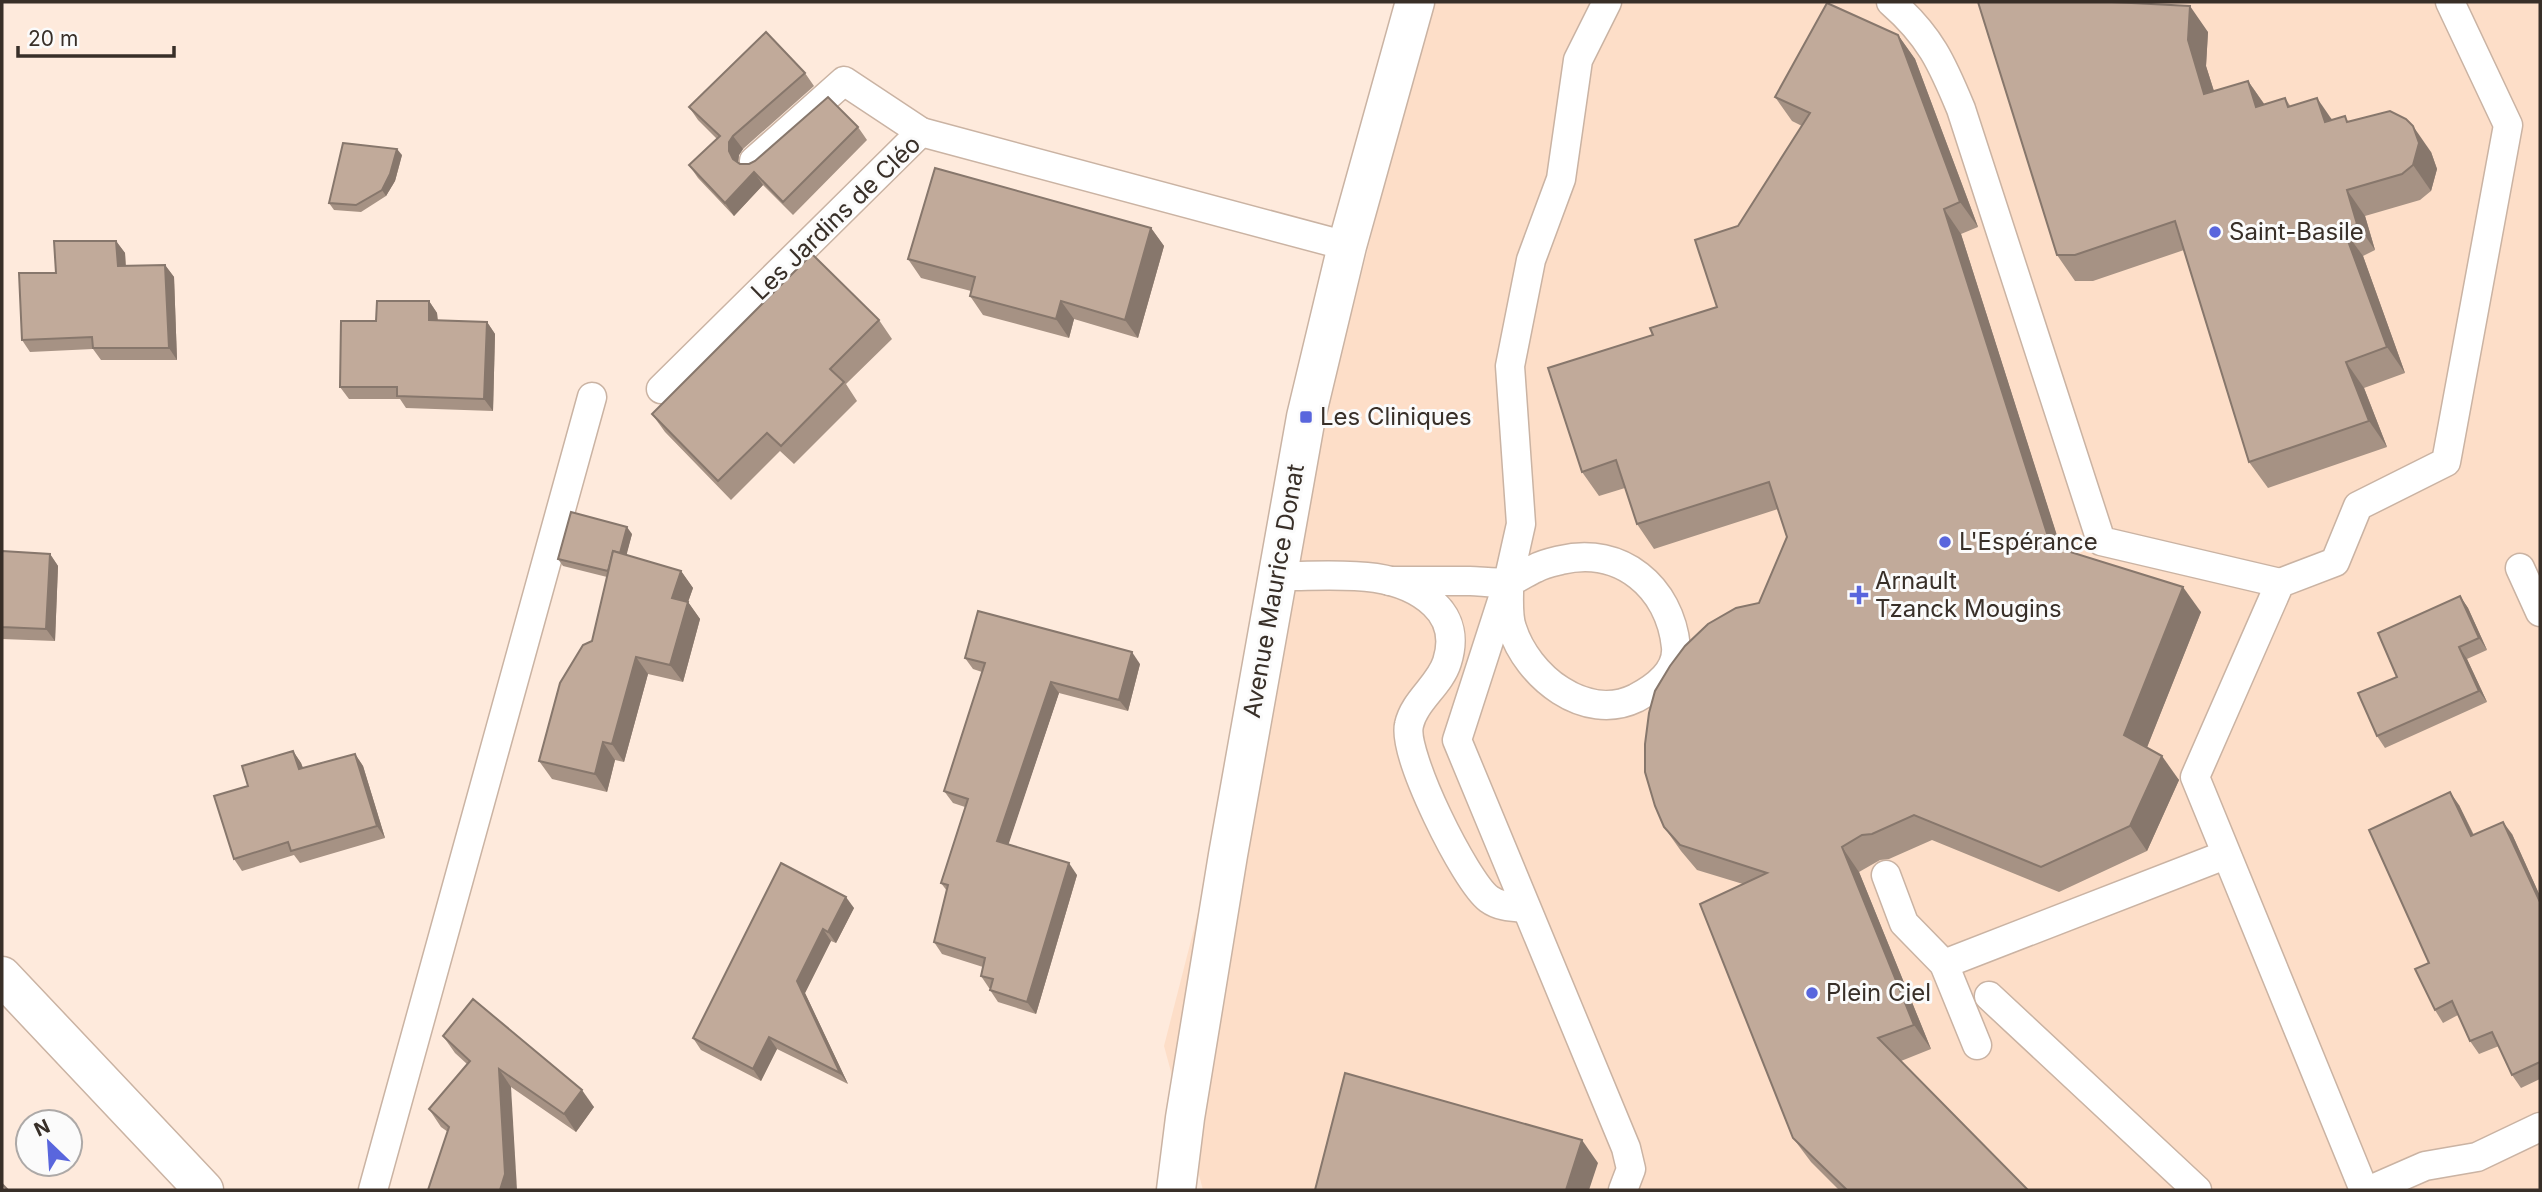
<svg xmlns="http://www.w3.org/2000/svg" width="2542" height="1192" font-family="Inter,sans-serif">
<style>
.built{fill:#fddec8}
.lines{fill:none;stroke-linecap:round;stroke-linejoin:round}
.service-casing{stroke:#cab3a3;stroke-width:31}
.secondary-casing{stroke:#cab3a3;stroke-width:41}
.service{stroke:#fff;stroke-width:28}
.secondary{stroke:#fff;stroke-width:38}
.wall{fill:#a69284}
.shaded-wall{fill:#87776c}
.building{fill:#c1aa9a;stroke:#87776c;stroke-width:2}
.poi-dot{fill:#5966dd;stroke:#fbfbfb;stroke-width:2.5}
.labels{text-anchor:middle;stroke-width:6;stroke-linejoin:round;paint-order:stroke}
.street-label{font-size:24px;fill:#382f28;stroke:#fbfbfb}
.poi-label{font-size:24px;fill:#382f28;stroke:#fbfbfb;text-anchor:start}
</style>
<rect width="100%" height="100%" fill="#feeadc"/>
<!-- built -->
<polygon class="built" points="1431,2 2540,2 2540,1190 1203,1190 1164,1046"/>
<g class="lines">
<defs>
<g id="service">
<polyline points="1607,2 1578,60 1561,179 1531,260 1510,366 1521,524 1508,582 1457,740 1626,1148 1631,1169 1623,1190"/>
<path d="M1891 2C1930 36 1942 63 1961 109L2101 541 2280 583"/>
<polyline points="754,161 844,81 921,132"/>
<polyline points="661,389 921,132 1347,246"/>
<polyline points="2520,568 2540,612"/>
<path d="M1277 576C1327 577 1394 566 1434 604 1451 620 1454 640 1447 662 1440 685 1414 701 1409 725 1402 754 1465 881 1489 899 1500 907 1513 907 1525 908"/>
<path d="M1390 581C1416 581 1443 581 1470 581 1481 581 1495 584 1507 582 1517 580 1526 572 1536 568 1543 564 1553 562 1561 560 1621 546 1670 587 1676 647 1678 672 1655 688 1636 698 1585 723 1527 676 1512 628 1508 617 1509 603 1509 591"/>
<polyline points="1886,875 1904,923 1944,964 1977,1045"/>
<polyline points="1944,964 2225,855"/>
<polyline points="1989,996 2197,1190"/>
<polyline points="373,1190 592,397"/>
<polyline points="2364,1190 2195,777 2280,583 2335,562 2358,506 2446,462 2508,125 2450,2"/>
<polyline points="2370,1190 2425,1166 2477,1157 2540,1127"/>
</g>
<g id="secondary">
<polyline points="2,976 204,1190"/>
<polyline points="1176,1190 1185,1118 1228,855 1306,417 1347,246 1415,2"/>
</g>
</defs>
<!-- service casing -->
<use href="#service" class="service-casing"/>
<!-- secondary casing -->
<use href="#secondary" class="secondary-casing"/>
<!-- service -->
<use href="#service" class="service"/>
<!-- secondary -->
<use href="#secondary" class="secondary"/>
</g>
<!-- wall -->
<g class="wall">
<polygon points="2122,2 2208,32 2206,66 2214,91 2248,81 2265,105 2285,98 2291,107 2332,119 2349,121 2431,152 2437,169 2431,191 2420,200 2365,216 2375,250 2363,256 2405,373 2364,388 2387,447 2268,488 2249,462 2184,250 2093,281 2075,281 2057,255"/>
<polygon points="1898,35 1915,59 1978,227 1961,234 2061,549 2201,612 2147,747 2179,780 2147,851 2059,892 1932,840 1889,859 1880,860 1859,872 1931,1049 1901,1061 2028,1190 1839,1190 1811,1162 1793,1138 1743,884 1697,870 1681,851 1664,827 1787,537 1778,509 1654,549 1637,524 1625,488 1599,496 1582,472 1653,335 1717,307 1738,226 1802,126 1792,121 1775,97"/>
<polygon points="805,73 814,86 743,149 739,155 738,162 740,164 749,164 858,127 867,140 793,215 763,185 734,216 698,178 689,165 717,139 698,120 689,107"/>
<polygon points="402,155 395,181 386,196 361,212 334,210 329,203"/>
<polygon points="1151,228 1164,246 1138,338 1074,319 1069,338 983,315 970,296 971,291 921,278 908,259"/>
<polygon points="116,241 125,253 126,266 165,265 174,277 177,360 101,360 93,349 30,352 22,340 56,273"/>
<polygon points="429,301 437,313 438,320 487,322 495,334 493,411 406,408 400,399 349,399 340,387 376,321"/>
<polygon points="879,320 892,339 846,384 857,401 794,464 780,451 731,500 665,432 652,414"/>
<polygon points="632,534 626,555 681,571 693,588 688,602 700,619 683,682 648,674 624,762 615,760 607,792 552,779 539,761 592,641 607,577 563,566 558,559"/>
<polygon points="2,543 3,551 50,554 58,566 55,641 2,639"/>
<polygon points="2460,596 2468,608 2487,650 2467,659 2487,702 2385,748 2377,736"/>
<polygon points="965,658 1140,664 1128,711 1059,693 1008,844 1077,875 1036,1014 998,1002 990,990 991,988 989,988 981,976 983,967 942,954 934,942 947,891 941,883 965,807 953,803 944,791 982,672 973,669"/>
<polygon points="293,751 301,763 303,768 355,754 363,766 385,838 300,863 294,855 242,871 234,859 248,786"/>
<polygon points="2459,805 2474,835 2512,834 2540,896 2540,1079 2521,1088 2512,1075 2499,1046 2479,1054 2470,1041 2458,1015 2443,1023 2435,1010 2429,963"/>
<polygon points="781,863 854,908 836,943 831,941 805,993 848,1084 777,1049 761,1081 701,1050 693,1038"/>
<polygon points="443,1036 594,1107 576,1132 511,1087 448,1132 441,1127 429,1109 467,1064 455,1053"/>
</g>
<!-- shaded-wall -->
<g class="shaded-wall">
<polygon points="2190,6 2208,32 2206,66 2223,120 2204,94 2188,40"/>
<polygon points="1898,35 1915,59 1978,227 1960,202"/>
<polygon points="2248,81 2266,107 2256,107"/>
<polygon points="2317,98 2335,124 2325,122"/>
<polygon points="2413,126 2431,152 2437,169 2431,191 2413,165"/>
<polygon points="733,136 743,149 739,155 738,164 733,159 729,151 729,142"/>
<polygon points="397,149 402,155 395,181 386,196 382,190"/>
<polygon points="754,172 763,185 734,216 725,203"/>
<polygon points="2347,190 2365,216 2375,250 2357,224"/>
<polygon points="1944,209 1961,234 2068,570 2051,546"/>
<polygon points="1151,228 1164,246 1138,338 1125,320"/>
<polygon points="2344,230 2363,256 2405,373 2387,347"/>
<polygon points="116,241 125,253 126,278 118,266"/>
<polygon points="165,265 174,277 177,360 169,348"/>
<polygon points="429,301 437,313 438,332 429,320"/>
<polygon points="1061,301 1074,319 1069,338 1056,319"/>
<polygon points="487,322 495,334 493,411 484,399"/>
<polygon points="2346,362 2364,388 2387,447 2369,421"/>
<polygon points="627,527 632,534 620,580 615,573"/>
<polygon points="50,554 58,566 55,641 46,629"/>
<polygon points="681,571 693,588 688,602 700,619 683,682 670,665 672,598"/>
<polygon points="2183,587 2201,612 2142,760 2124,735"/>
<polygon points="2460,596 2468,608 2487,650 2479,638"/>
<polygon points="2459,647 2467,659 2487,702 2479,691"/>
<polygon points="1132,652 1140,664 1128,711 1119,700"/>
<polygon points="636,657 648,674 624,762 612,744"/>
<polygon points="1051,682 1059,693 1006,852 997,841"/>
<polygon points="603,742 615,760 607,792 595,774"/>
<polygon points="293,751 301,763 308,781 299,769"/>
<polygon points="355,754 363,766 385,838 377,826"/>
<polygon points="2162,756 2179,780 2147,851 2130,826"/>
<polygon points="2450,792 2459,805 2480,849 2471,836"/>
<polygon points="2503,822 2512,834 2540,896 2540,902"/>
<polygon points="1842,847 1859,872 1931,1049 1914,1025"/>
<polygon points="1069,863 1077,875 1036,1014 1027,1002"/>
<polygon points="846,897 854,908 836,943 828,932"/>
<polygon points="823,929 831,941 805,993 848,1084 840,1073 797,981"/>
<polygon points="769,1037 777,1049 761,1081 753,1069"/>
<polygon points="499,1069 511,1087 517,1190 500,1190"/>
<polygon points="582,1090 594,1107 576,1132 564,1114"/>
<polygon points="1582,1140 1598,1163 1589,1190 1566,1190"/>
</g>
<!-- building -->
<g class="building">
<polygon points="1978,2 2112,2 2190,6 2188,40 2204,94 2248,81 2256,107 2285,98 2288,107 2317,98 2325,122 2345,116 2347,122 2390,111 2406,119 2413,126 2419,143 2413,165 2402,174 2347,190 2357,224 2344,230 2387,347 2346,362 2369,421 2249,462 2175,221 2075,255 2057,255"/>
<polygon points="1827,3 1898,35 1960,202 1944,209 2051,546 2183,587 2124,735 2162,756 2130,826 2041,867 1914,815 1872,834 1862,835 1842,847 1914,1025 1878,1038 2028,1190 1847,1190 1793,1138 1700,904 1767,873 1680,845 1664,827 1655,806 1645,772 1645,744 1649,713 1655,691 1670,666 1685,646 1708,624 1736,608 1759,603 1787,537 1769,482 1637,524 1616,460 1582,472 1548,368 1653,335 1650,328 1717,307 1695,240 1738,226 1810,113 1775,97"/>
<polygon points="766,32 805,73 733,136 729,142 729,151 733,159 740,164 749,164 755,161 828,97 858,127 783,202 754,172 725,203 689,165 720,136 689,107"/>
<polygon points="343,143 397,149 390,174 382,190 356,205 329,203"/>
<polygon points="935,168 1151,228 1125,320 1061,301 1056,319 970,296 975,277 908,259"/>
<polygon points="54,241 116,241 118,266 165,265 169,348 93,348 92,337 22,340 19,273 56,273"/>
<polygon points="812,254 879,320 830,369 844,382 781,446 767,433 718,481 652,414"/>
<polygon points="377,301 429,301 429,320 487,322 484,399 397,396 397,387 340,387 341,321 376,321"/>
<polygon points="571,512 627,527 620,553 613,551 608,571 558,559"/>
<polygon points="2,551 50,554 46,629 2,627"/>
<polygon points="613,551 681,571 672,598 688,602 670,665 636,657 612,744 603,742 595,774 539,761 560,683 583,645 592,641"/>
<polygon points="2460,596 2479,638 2459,647 2479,691 2377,736 2358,693 2397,677 2378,633"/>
<polygon points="978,611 1132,652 1119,700 1051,682 997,841 1069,863 1027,1002 990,990 993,979 981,976 985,958 934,942 948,885 941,883 968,799 944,791 985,663 965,658"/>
<polygon points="293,751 299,769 355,754 377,826 291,851 288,842 234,859 214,796 248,786 242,766"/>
<polygon points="2450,792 2471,836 2503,822 2540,902 2540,1062 2512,1075 2492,1032 2470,1041 2452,1001 2435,1010 2415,969 2429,963 2369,830"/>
<polygon points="781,863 846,897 828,932 823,929 797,981 840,1073 769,1037 753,1069 693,1038"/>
<polygon points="473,999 582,1090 564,1114 499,1069 505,1174 500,1190 428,1190 449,1127 429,1109 470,1061 443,1036"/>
<polygon points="1345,1073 1582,1140 1566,1190 1315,1190"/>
<polygon points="2,1184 8,1190 2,1190"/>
</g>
<!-- markers -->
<g class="poi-dot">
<circle cx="2215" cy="232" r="7"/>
<rect x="1299" y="410" width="14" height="14" rx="3.5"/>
<circle cx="1945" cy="542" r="7"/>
<path d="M1855.5 584.5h7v7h7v7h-7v7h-7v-7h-7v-7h7z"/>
<circle cx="1812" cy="993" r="7"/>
</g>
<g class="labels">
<!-- street labels -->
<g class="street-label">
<text transform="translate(836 218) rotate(-44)" y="8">Les Jardins de Cléo</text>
<text transform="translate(1274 591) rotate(-80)" y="8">Avenue Maurice Donat</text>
</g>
<!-- poi labels -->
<g class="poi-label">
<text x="2229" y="240">Saint-Basile</text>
<text x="1320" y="425">Les Cliniques</text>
<text x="1959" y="550">L'Espérance</text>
<text x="1875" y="589">Arnault<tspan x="1875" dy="28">Tzanck Mougins</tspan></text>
<text x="1826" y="1001">Plein Ciel</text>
</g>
</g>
<!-- border -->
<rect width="2542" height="1192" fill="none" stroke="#382f28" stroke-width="7"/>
<!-- north arrow -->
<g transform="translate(49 1143) rotate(335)"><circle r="33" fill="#fbfbfb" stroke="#ada9a7" stroke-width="2"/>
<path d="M0-5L12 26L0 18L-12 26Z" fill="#5966dd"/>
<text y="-10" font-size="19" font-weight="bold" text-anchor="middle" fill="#382f28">N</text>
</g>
<!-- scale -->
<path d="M18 46v10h156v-10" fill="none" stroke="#382f28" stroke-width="3.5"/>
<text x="28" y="46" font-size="21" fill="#382f28" stroke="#fbfbfb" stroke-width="5" paint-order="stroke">20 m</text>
</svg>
